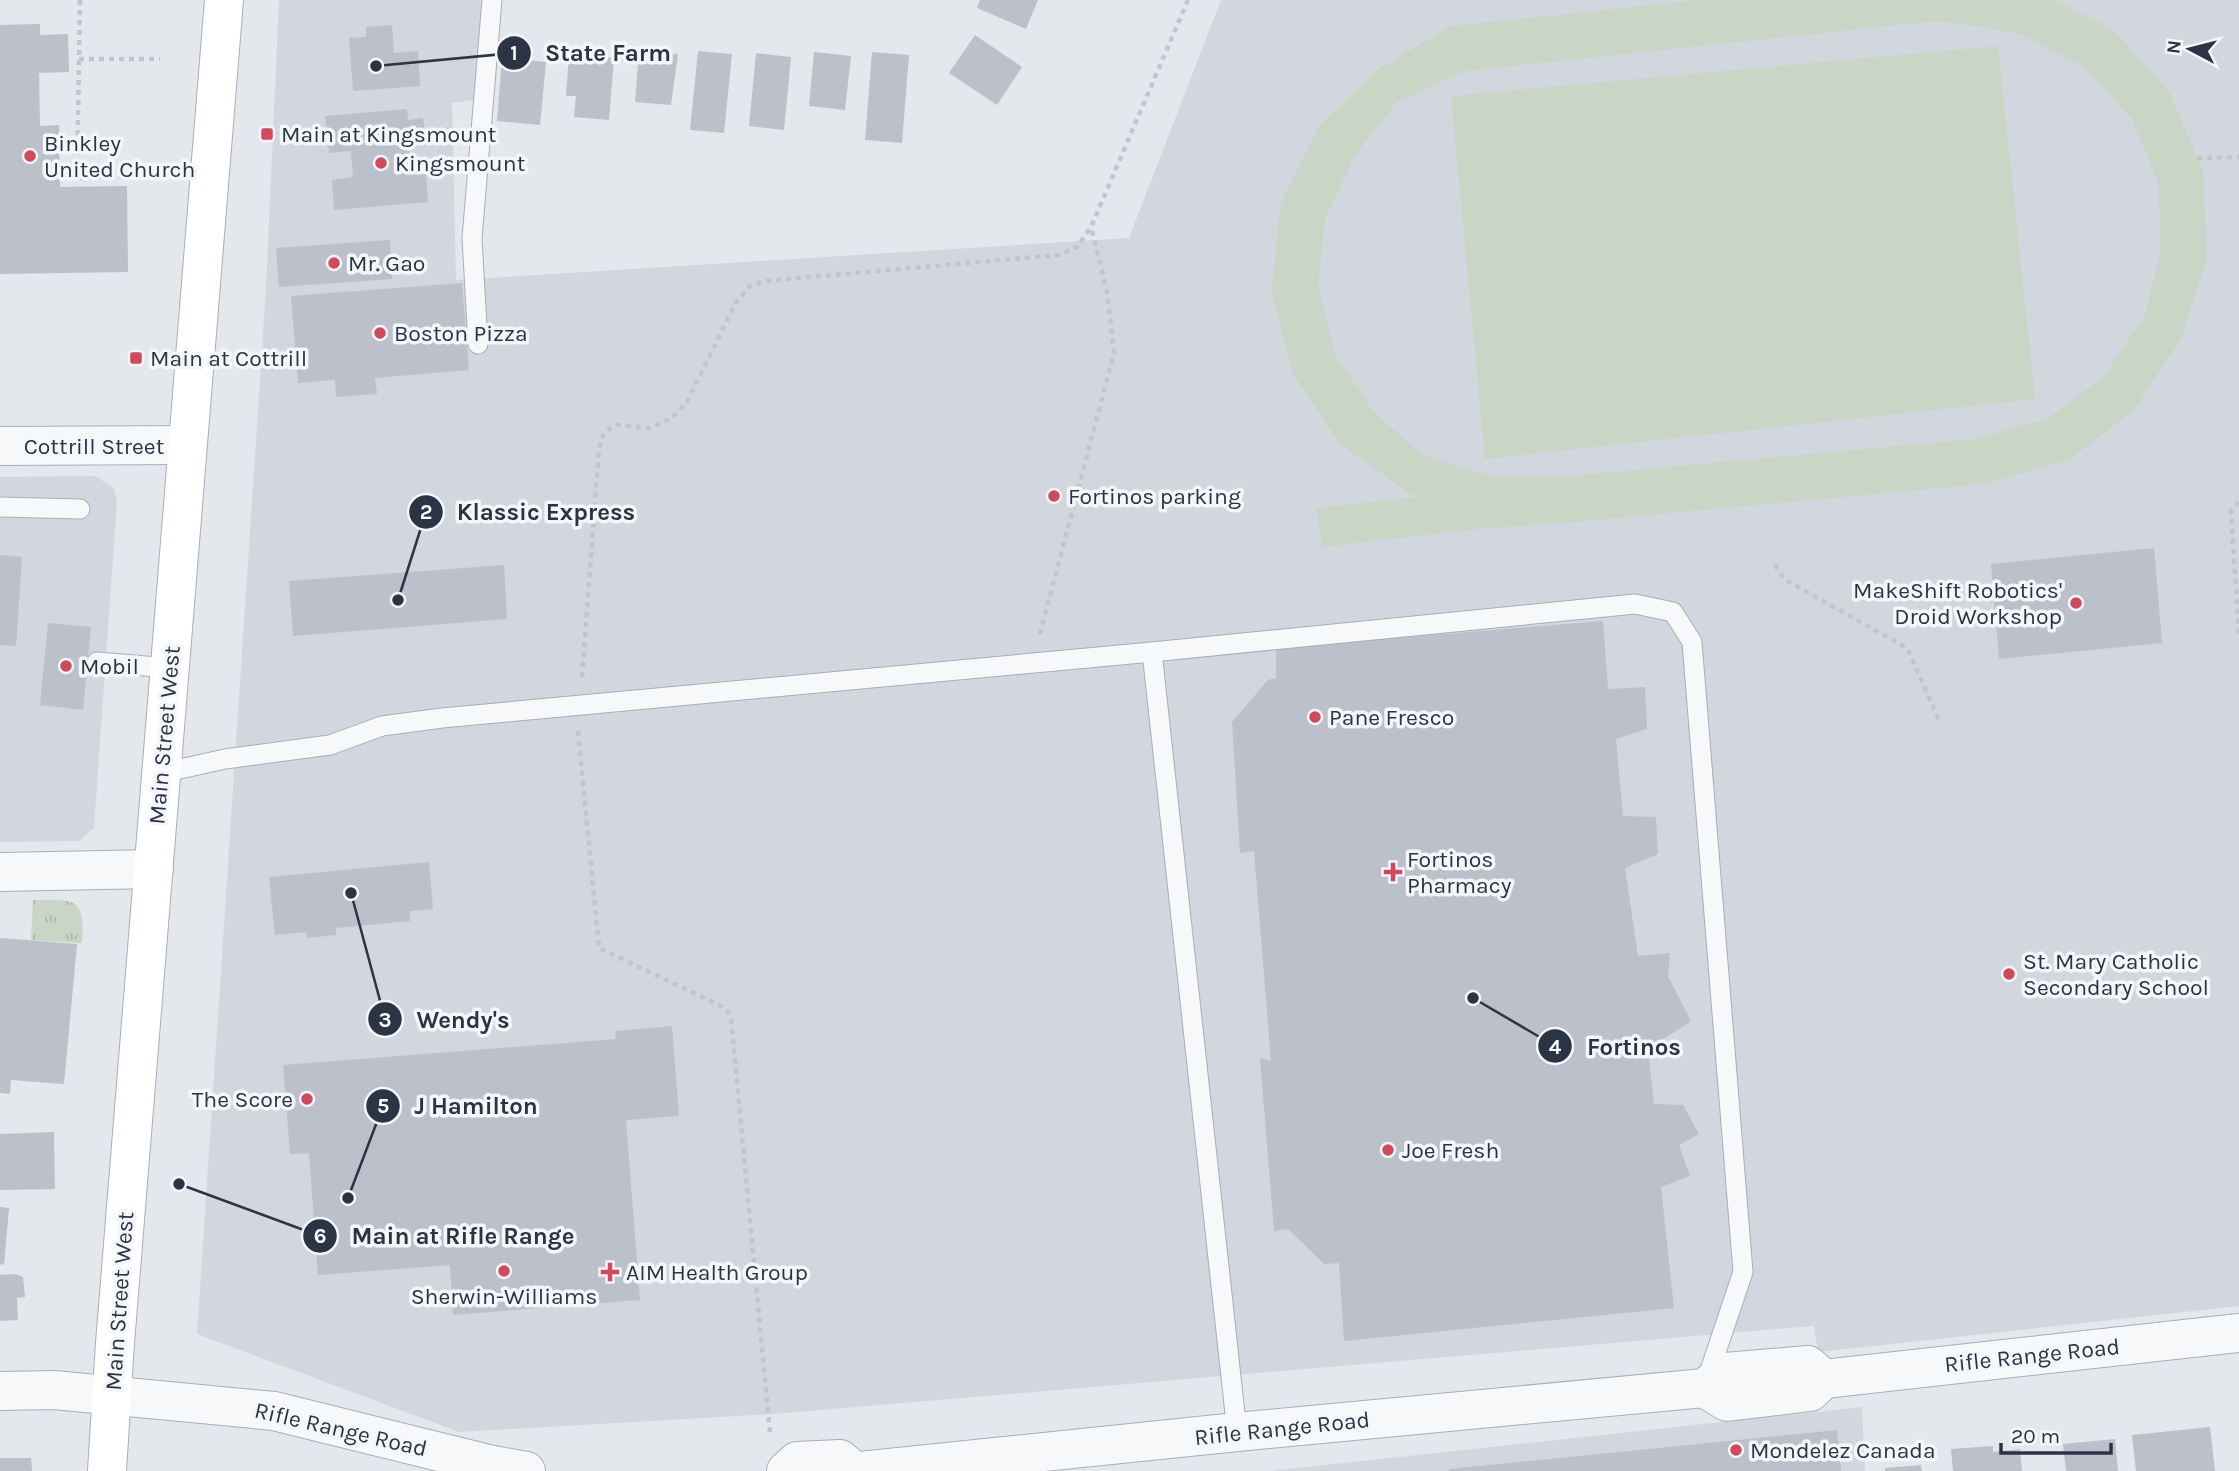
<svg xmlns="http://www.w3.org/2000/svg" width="2239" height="1471" font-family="Karla,sans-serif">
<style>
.built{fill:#d2d6de}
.grass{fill:url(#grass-tufts)}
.garden{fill:#c9d6c5;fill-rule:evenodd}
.building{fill:#bbc0ca}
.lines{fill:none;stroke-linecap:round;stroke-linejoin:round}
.lane-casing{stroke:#a9aeb7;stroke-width:21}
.street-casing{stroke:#a9aeb7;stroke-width:40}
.secondary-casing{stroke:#a9aeb7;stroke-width:40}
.path{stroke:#c2c5cb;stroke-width:4.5;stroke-dasharray:5 5;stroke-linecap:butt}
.lane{stroke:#f7f8fa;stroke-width:19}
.street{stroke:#f7f8fa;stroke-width:38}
.secondary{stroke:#fff;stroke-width:38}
.poi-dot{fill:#d1495b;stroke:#f4f6f9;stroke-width:2.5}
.labels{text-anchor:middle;stroke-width:7;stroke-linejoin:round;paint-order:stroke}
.poi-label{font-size:23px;fill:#2b3445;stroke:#f4f6f9;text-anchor:start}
.street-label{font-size:23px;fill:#2b3445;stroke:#f4f6f9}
.leader{fill:none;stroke:#2b3445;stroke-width:2.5}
.callout-dot{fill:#2b3445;stroke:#f4f6f9;stroke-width:2.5}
.mark-label{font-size:21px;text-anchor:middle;font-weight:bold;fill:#fff}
.callout-label{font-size:24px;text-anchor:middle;font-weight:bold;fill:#2b3445;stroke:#f4f6f9;stroke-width:7;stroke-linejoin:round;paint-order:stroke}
</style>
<defs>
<pattern id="grass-tufts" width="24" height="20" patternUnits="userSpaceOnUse" patternTransform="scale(1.75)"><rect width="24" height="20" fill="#c9d6c5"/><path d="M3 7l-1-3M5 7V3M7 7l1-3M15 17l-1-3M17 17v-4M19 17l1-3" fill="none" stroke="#adb8ab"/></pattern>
</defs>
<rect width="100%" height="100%" fill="#e4e7ec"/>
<!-- built -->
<g class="built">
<polygon points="279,0 489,0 486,98 452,103 456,280 1129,238 1221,0 2239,0 2239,1306 1818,1352 1814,1326 773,1414 459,1432 197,1334 266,289"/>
<polygon points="95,476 114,488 117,501 94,828 79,841 0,842 0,477"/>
<polygon points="1862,1407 1865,1471 1269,1471"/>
</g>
<!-- grass -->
<path class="grass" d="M33 900C74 899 86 897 82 943L31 940Z"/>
<!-- garden -->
<g class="garden">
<path d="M1700 0H2055L2113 30 2170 93 2203 172 2207 258 2181 339 2134 410 2069 460 1984 484 1562 523 1477 529 1322 547 1316 508 1418 497 1409 493 1341 445 1293 374 1272 291 1280 206 1318 128 1377 70 1451 26ZM1936 21 1984 27 2023 35 2084 67 2131 118 2158 182 2161 251 2145 316 2103 377 2047 419 1975 439 1560 477H1493L1422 455 1374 412 1335 355 1318 287 1325 218 1355 155 1397 102 1465 71Z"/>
<polygon points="1998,46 2035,399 1485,459 1451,96"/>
</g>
<!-- building -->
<g class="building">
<polygon points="980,0 1038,0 1026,29 977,8"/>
<polygon points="40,24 40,35 68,34 69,72 39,73 40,126 59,125 60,187 127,186 128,272 0,274 0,25"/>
<polygon points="392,25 394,53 418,51 420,86 353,91 349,38 366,37 366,27"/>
<polygon points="975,35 1022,67 997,105 949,73"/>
<polygon points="639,51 678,54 671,105 635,102"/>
<polygon points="698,51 732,54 724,133 690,130"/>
<polygon points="814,52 851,56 845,110 809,106"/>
<polygon points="872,52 909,55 902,143 865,140"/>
<polygon points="756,53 791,57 784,130 749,126"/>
<polygon points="569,54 614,58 609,120 574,117 576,96 566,96"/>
<polygon points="502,58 546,62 540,125 497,121"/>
<polygon points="407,109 408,120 423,118 425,138 408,139 412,175 426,174 428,202 334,210 332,180 353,177 351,151 329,153 325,116"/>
<polygon points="390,240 392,279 279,287 276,248"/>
<polygon points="462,283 469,370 375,378 377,394 336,397 335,380 298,383 291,296"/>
<polygon points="2154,548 2162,643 1999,659 1991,564"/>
<polygon points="0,555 22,557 16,646 0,645"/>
<polygon points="504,565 507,619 293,636 289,581"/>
<polygon points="1603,621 1608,689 1645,687 1647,729 1616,739 1623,816 1656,817 1658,854 1625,868 1638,956 1670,953 1668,976 1691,1021 1648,1049 1654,1104 1683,1105 1699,1134 1679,1145 1690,1176 1661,1187 1674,1308 1344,1341 1339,1263 1324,1264 1288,1229 1274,1231 1260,1058 1271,1061 1254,851 1240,853 1232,722 1268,680 1276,678 1276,648"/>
<polygon points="48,623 91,627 83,710 40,705"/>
<polygon points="429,862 433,909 410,911 410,921 336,928 336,935 307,938 306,932 275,935 269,877"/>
<polygon points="0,938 77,944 64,1084 11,1080 10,1094 0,1093"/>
<polygon points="672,1026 679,1116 626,1120 640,1300 453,1315 450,1265 318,1275 309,1153 290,1154 283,1065 616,1039 615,1031"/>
<polygon points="54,1132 55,1189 0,1190 0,1134"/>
<polygon points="0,1207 9,1208 4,1265 0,1264"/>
<polygon points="16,1274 23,1277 25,1297 17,1298 18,1320 0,1321 0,1275"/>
<polygon points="2210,1427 2215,1471 2136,1471 2132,1435"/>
<polygon points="1837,1430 1841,1471 1449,1471 1449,1469"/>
<polygon points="2115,1439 2118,1471 2066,1471 2063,1444"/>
<polygon points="1993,1446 1993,1452 2020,1449 2022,1471 1953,1471 1951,1449"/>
<polygon points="0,1458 31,1458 32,1471 0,1471"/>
<polygon points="1921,1465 1922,1471 1885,1471 1885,1468"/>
</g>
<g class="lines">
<defs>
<g id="lane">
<polyline points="478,344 472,238 492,0"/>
<polyline points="0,507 80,509"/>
<polyline points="1152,652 1635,604 1673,612 1692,642 1743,1272 1707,1379"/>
<polyline points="97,662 170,668"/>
<polyline points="162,773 225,759 330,745 382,726 442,718 1152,652 1237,1432"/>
</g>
<g id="street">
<polyline points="0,446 187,445"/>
<polyline points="0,872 154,869"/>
<polyline points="1704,1388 1727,1402 1810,1392 1824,1379 2239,1333"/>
<polyline points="0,1391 54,1390 274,1411 488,1464 526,1471"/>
<polyline points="786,1471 797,1461 840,1459 854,1471"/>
<polyline points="860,1471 1237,1432 1704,1388 1725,1372 1808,1365 1824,1379"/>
</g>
<polyline id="secondary" points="107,1471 115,1343 224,0"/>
</defs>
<!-- lane casing -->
<use href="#lane" class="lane-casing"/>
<!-- street casing -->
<use href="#street" class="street-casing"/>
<!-- secondary casing -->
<use href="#secondary" class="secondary-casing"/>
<!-- path -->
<g class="path">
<polyline points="80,0 77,178 151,175"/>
<polyline points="79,59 160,59"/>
<polyline points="2197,158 2239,157"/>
<polyline points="2239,502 2231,511 2239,636"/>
<polyline points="1775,565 1784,579 1907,648 1940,722"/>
<polyline points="1040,634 1114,353 1107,291 1091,227"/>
<polyline points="582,677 599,449 604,432 617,425 649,428 672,418 687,402 736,302 751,285 765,281 1058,255 1077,247 1091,227 1188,0"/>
<polyline points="578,731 599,948 721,1006 728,1012 731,1018 770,1433"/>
</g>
<!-- lane -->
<use href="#lane" class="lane"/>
<!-- street -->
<use href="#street" class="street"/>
<!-- secondary -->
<use href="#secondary" class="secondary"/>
</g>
<!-- markers -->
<g class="poi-dot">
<rect x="260" y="127" width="14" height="14" rx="3.5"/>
<circle cx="30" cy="156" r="7"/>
<circle cx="381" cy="163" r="7"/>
<circle cx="334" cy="263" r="7"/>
<circle cx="380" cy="333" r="7"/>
<rect x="129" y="351" width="14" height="14" rx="3.5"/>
<circle cx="1054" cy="496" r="7"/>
<circle cx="2076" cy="603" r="7"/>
<circle cx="66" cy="666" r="7"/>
<circle cx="1315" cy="717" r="7"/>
<path d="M1389.5 861.5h7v7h7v7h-7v7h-7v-7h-7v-7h7z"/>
<circle cx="2009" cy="974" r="7"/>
<circle cx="307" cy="1099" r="7"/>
<circle cx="1388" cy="1150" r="7"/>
<circle cx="504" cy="1271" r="7"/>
<path d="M606.5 1261.5h7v7h7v7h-7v7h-7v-7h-7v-7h7z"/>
<circle cx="1736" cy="1450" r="7"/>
</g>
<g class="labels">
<!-- poi labels -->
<g class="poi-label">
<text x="281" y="142">Main at Kingsmount</text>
<text x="44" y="151">Binkley<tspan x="44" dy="26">United Church</tspan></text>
<text x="395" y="171">Kingsmount</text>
<text x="348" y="271">Mr. Gao</text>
<text x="394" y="341">Boston Pizza</text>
<text x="150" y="366">Main at Cottrill</text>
<text x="1068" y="504">Fortinos parking</text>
<text x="2062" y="598" text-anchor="end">MakeShift Robotics'<tspan x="2062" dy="26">Droid Workshop</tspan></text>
<text x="80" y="674">Mobil</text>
<text x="1329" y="725">Pane Fresco</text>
<text x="1407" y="867">Fortinos<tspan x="1407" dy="26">Pharmacy</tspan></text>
<text x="2023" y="969">St. Mary Catholic<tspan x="2023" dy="26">Secondary School</tspan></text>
<text x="293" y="1107" text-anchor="end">The Score</text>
<text x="1402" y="1158">Joe Fresh</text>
<text x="626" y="1280">AIM Health Group</text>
<text x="504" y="1304" text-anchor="middle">Sherwin-Williams</text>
<text x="1750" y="1458">Mondelez Canada</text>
</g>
<!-- street labels -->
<g class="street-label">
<text x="94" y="454">Cottrill Street</text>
<text transform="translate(164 735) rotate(-85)" y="8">Main Street West</text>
<text transform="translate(119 1301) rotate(-86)" y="8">Main Street West</text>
<text transform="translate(2032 1355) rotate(-6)" y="8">Rifle Range Road</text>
<text transform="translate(1282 1428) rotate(-6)" y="8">Rifle Range Road</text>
<text transform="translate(341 1429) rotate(13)" y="8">Rifle Range Road</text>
</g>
</g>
<!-- callouts -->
<path class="leader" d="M376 66L514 53M398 600L426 512M351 893L385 1019M1473 998L1555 1046M348 1198L383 1106M179 1184L320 1236"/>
<g class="callout-dot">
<circle cx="376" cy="66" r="7"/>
<circle cx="398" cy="600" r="7"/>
<circle cx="351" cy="893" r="7"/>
<circle cx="1473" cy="998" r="7"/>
<circle cx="348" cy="1198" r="7"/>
<circle cx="179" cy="1184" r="7"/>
<circle cx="514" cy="53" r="18"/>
<circle cx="426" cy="512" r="18"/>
<circle cx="385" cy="1019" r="18"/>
<circle cx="1555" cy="1046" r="18"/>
<circle cx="383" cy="1106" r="18"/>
<circle cx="320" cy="1236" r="18"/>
</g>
<g class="mark-label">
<text x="514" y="60">1</text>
<text x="426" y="519">2</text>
<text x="385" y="1027">3</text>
<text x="1555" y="1054">4</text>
<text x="383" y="1113">5</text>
<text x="320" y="1243">6</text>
</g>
<g class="callout-label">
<text x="608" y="61">State Farm</text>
<text x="546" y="520">Klassic Express</text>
<text x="463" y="1028">Wendy's</text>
<text x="1634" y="1055">Fortinos</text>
<text x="476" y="1114">J Hamilton</text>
<text x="463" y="1244">Main at Rifle Range</text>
</g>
<!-- north arrow -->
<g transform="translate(2190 49) rotate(277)" stroke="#f4f6f9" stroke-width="5" paint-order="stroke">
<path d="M0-5L12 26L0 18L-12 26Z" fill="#2b3445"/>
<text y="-10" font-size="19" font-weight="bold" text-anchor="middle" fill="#2b3445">N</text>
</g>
<!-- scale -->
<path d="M2001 1443v10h110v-10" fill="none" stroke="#2b3445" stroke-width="3.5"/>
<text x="2011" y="1443" font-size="21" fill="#2b3445" stroke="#f4f6f9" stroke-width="5" paint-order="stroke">20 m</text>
</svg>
